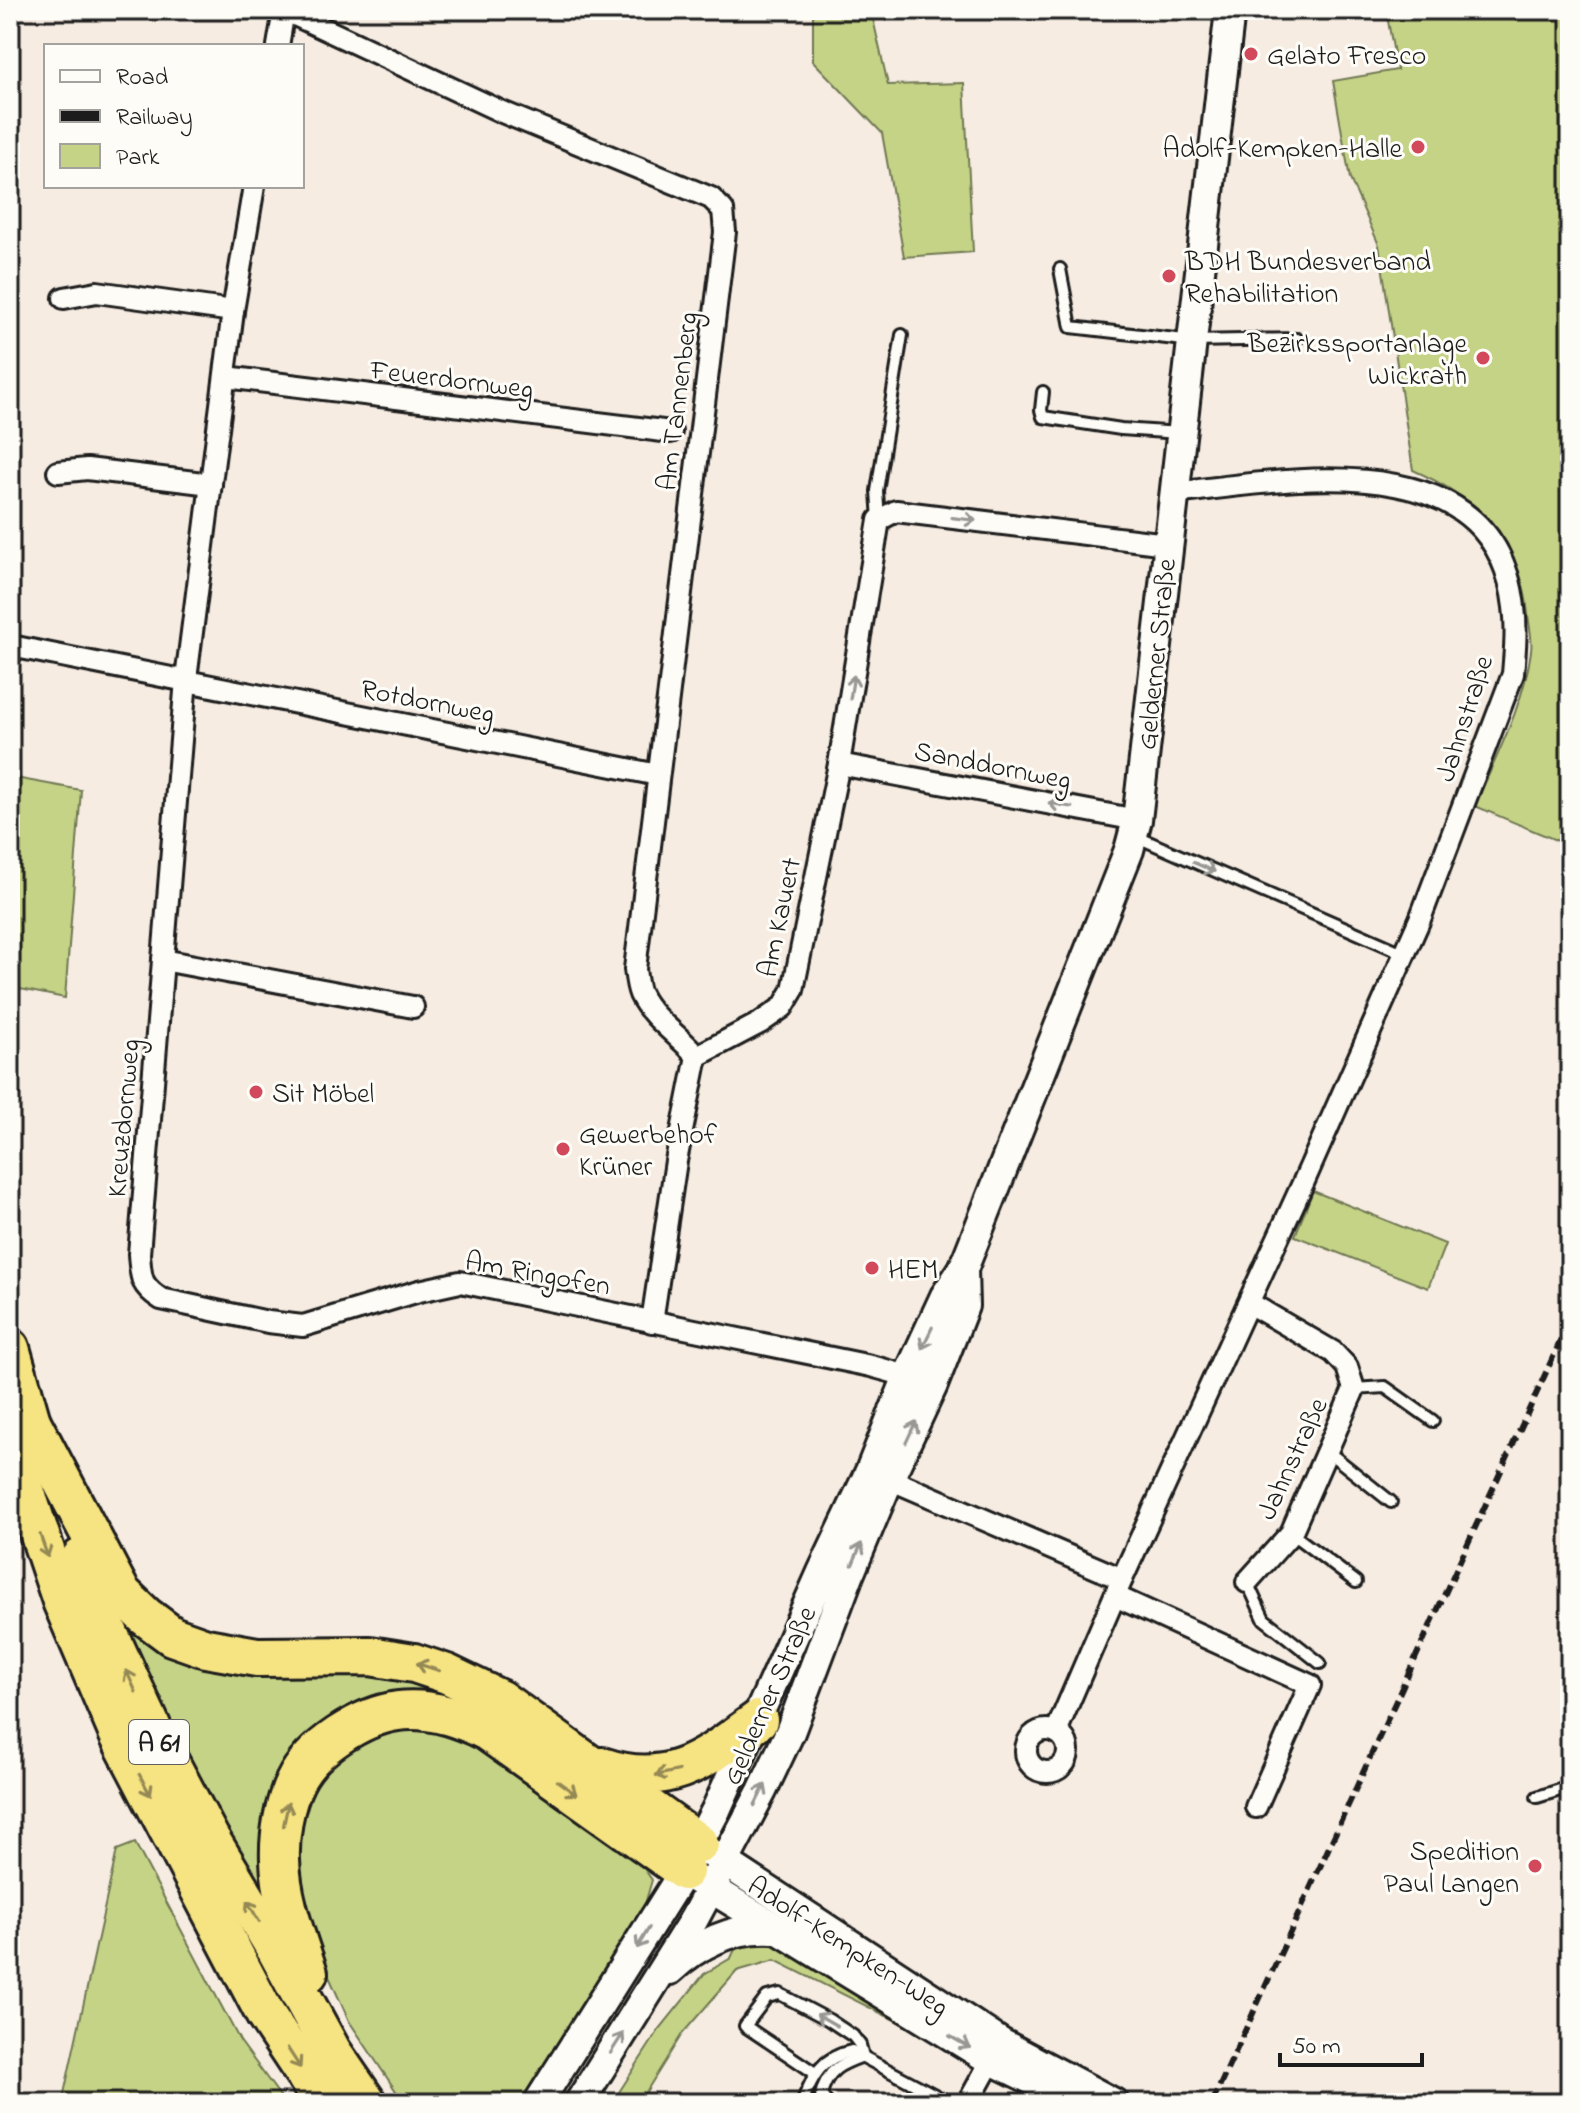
<svg xmlns="http://www.w3.org/2000/svg" width="1580" height="2113" font-family="'Indie Flower',sans-serif">
<style>
.green{fill:#c5d387;stroke:#707852;stroke-width:2}
.lines{fill:none;stroke-linecap:round;stroke-linejoin:round}
.service-casing{stroke:#1c1c1c;stroke-width:16}
.minor-casing{stroke:#1c1c1c;stroke-width:26}
.secondary-casing{stroke:#1c1c1c;stroke-width:34}
.motorway-casing{stroke:#1c1c1c;stroke-width:44}
.service{stroke:#fdfcf7;stroke-width:10}
.minor{stroke:#fdfcf7;stroke-width:20}
.secondary{stroke:#fdfcf7;stroke-width:28}
.motorway{stroke:#f6e381;stroke-width:38}
.rail{stroke:#1c1c1c;stroke-width:6;stroke-dasharray:12 6;stroke-linecap:butt}
.oneway{stroke:#989794}
.oneway2{stroke:#948954}
.poi-dot{fill:#d1495b;stroke:#fdfcf7;stroke-width:3}
.labels{text-anchor:middle;stroke-width:6;stroke-linejoin:round;paint-order:stroke}
.shield{fill:#fdfcf7;stroke:#605f5e;stroke-width:2}
.shield-label{font-size:26px;font-weight:bold;fill:#1c1c1c}
.poi-label{font-size:28px;fill:#1c1c1c;stroke:#fdfcf7;text-anchor:start}
.street-label{font-size:28px;fill:#1c1c1c;stroke:#fdfcf7}
</style>
<rect width="100%" height="100%" fill="#f6ece2"/>
<filter id="ink" filterUnits="userSpaceOnUse"><feTurbulence type="fractalNoise" baseFrequency=".0125" numOctaves="2"/><feDisplacementMap in="SourceGraphic" scale="16" xChannelSelector="R" yChannelSelector="G"/><feConvolveMatrix kernelMatrix="1 2 1 2 8 2 1 2 1" color-interpolation-filters="sRGB"/></filter>
<g filter="url(#ink)">
<!-- green -->
<g class="green">
<polygon points="813,10 871,10 888,85 964,83 973,252 904,257 882,133 813,61"/>
<path d="M1386 10H1570V846L1475 806C1496 756 1524 705 1531 651 1533 639 1529 626 1528 614 1521 540 1479 499 1413 470L1379 245 1350 179 1333 81 1397 70Z"/>
<polygon points="10,777 81,790 65,998 10,987"/>
<polygon points="1313,1191 1445,1244 1428,1288 1295,1236"/>
<polygon points="113,1598 133,1617 391,1667 530,1730 403,1700 286,1782 298,1964 191,1773"/>
<polygon points="414,1723 468,1734 636,1857 652,1880 638,1928 525,2103 404,2103 349,2021 304,1921 294,1837 309,1784 346,1746"/>
<polygon points="135,1843 240,2041 285,2103 62,2103 117,1850"/>
<polygon points="775,1939 960,2053 775,1960 737,1971 682,2034 639,2103 612,2103 659,2030 704,1974 731,1958 736,1947 735,1941"/>
</g>
<g class="lines">
<defs>
<g id="service">
<polyline points="1060,269 1071,327 1193,341 1297,339"/>
<polyline points="1043,392 1041,410 1043,417 1121,429 1180,433"/>
<polyline points="879,520 877,491 902,335"/>
<polyline points="1135,836 1403,953"/>
<polyline points="1354,1389 1385,1387 1433,1421"/>
<polyline points="1327,1451 1391,1502"/>
<polyline points="1291,1533 1356,1582"/>
<polyline points="1247,1582 1264,1619 1320,1663"/>
<polyline points="1537,1797 1570,1787"/>
<path d="M815 2073 745 2026 767 1997 780 1994 829 2020 853 2036 860 2045 863 2056C841 2064 827 2069 821 2095L827 2103"/>
<path d="M802 2103C812 2076 822 2057 852 2051L950 2103"/>
</g>
<g id="minor">
<path d="M278 46 284 10 502 112 711 198 723 210 725 232 635 969C636 977 637 987 640 994 651 1018 680 1036 697 1056"/>
<path d="M254 186 233 311 186 679 139 1254C141 1278 140 1285 161 1299L268 1322 303 1326 419 1291 460 1282 871 1366 918 1379"/>
<polyline points="64,298 97,292 233,311"/>
<polyline points="226,377 671,432"/>
<polyline points="58,472 87,469 211,484"/>
<polyline points="16,647 658,775"/>
<polyline points="839,764 1137,820"/>
<polyline points="163,960 413,1007"/>
<polyline points="652,1322 676,1161 697,1056 760,1023 783,1007 793,990 839,764 879,520 896,511 1167,544"/>
<polyline points="878,1474 1122,1579"/>
<polyline points="1247,1582 1291,1533 1354,1389 1347,1367 1333,1352 1249,1303"/>
<polyline points="1115,1596 1310,1685 1256,1807"/>
<circle cx="1047" cy="1751" r="21"/>
<path d="M1056 1732 1122 1579 1304 1181 1420 919 1513 674C1515 651 1517 629 1514 607 1495 440 1289 480 1174 493"/>
<polyline points="968,2103 997,2050"/>
</g>
<g id="secondary">
<polyline points="711,1853 1001,2043 1114,2103"/>
<polyline points="694,1878 991,2060 1076,2101"/>
<path d="M670 1970C699 1943 733 1927 773 1929"/>
<polyline points="538,2103 684,1871 716,1810 823,1570 870,1471 908,1376 945,1296 963,1269 1129,850 1137,820 1230,10"/>
<polyline points="579,2103 694,1919 762,1791 790,1732 849,1575 889,1479 933,1385 964,1306 963,1269"/>
</g>
<g id="motorway">
<polyline points="10,1348 35,1436"/>
<polyline points="27,1414 121,1593 145,1616 172,1636 206,1648 257,1657 370,1656 414,1663 447,1674 499,1699 699,1844"/>
<polyline points="10,1446 62,1601 120,1737 265,2014 324,2103"/>
<polyline points="81,1558 107,1630 154,1733 209,1837 276,1949 332,2052 367,2103"/>
<path d="M602 1767C670 1790 706 1758 758 1720"/>
<path d="M308 1973C296 1936 281 1899 280 1860 279 1835 284 1804 295 1782 311 1748 361 1716 398 1711 428 1707 461 1718 487 1731L684 1871"/>
</g>
</defs>
<!-- service casing -->
<use href="#service" class="service-casing"/>
<!-- minor casing -->
<use href="#minor" class="minor-casing"/>
<!-- secondary casing -->
<use href="#secondary" class="secondary-casing"/>
<!-- motorway casing -->
<use href="#motorway" class="motorway-casing"/>
<!-- service -->
<use href="#service" class="service"/>
<!-- minor -->
<use href="#minor" class="minor"/>
<!-- secondary -->
<use href="#secondary" class="secondary"/>
<!-- motorway -->
<use href="#motorway" class="motorway"/>
<!-- rail -->
<polyline class="rail" points="1212,2103 1570,1320"/>
</g>
<!-- one-way arrows -->
<defs><path id="oneway-shaft" d="M-6 0H5M1.5-3L5.5 0L1.5 3" fill="none" stroke-width="1.6" stroke-linecap="round" stroke-linejoin="round" transform="scale(2)"/></defs>
<g class="oneway">
<use href="#oneway-shaft" transform="translate(964 519) rotate(7)"/>
<use href="#oneway-shaft" transform="translate(852 687) rotate(-81)"/>
<use href="#oneway-shaft" transform="translate(1060 805) rotate(-169)"/>
<use href="#oneway-shaft" transform="translate(1204 867) rotate(23)"/>
<use href="#oneway-shaft" transform="translate(927 1338) rotate(116)"/>
<use href="#oneway-shaft" transform="translate(911 1432) rotate(-65)"/>
<use href="#oneway-shaft" transform="translate(857 1554) rotate(-67)"/>
<use href="#oneway-shaft" transform="translate(760 1795) rotate(-63)"/>
<use href="#oneway-shaft" transform="translate(643 1938) rotate(121)"/>
<use href="#oneway-shaft" transform="translate(827 2020) rotate(-150)"/>
<use href="#oneway-shaft" transform="translate(960 2042) rotate(30)"/>
<use href="#oneway-shaft" transform="translate(617 2043) rotate(-57)"/>
</g>
<g class="oneway2">
<use href="#oneway-shaft" transform="translate(44 1546) rotate(71)"/>
<use href="#oneway-shaft" transform="translate(428 1667) rotate(-162)"/>
<use href="#oneway-shaft" transform="translate(131 1681) rotate(-114)"/>
<use href="#oneway-shaft" transform="translate(667 1773) rotate(168)"/>
<use href="#oneway-shaft" transform="translate(145 1785) rotate(62)"/>
<use href="#oneway-shaft" transform="translate(567 1788) rotate(36)"/>
<use href="#oneway-shaft" transform="translate(286 1814) rotate(-78)"/>
<use href="#oneway-shaft" transform="translate(253 1911) rotate(-121)"/>
<use href="#oneway-shaft" transform="translate(294 2058) rotate(57)"/>
</g>
</g>
<!-- markers -->
<g class="poi-dot">
<circle cx="1251" cy="54" r="8"/>
<circle cx="1418" cy="147" r="8"/>
<circle cx="1169" cy="276" r="8"/>
<circle cx="1483" cy="358" r="8"/>
<circle cx="256" cy="1092" r="8"/>
<circle cx="563" cy="1149" r="8"/>
<circle cx="872" cy="1268" r="8"/>
<circle cx="1535" cy="1866" r="8"/>
</g>
<g class="labels">
<!-- shield labels -->
<rect class="shield" x="129" y="1720" width="60" height="44" rx="6"/>
<g class="shield-label">
<text x="159" y="1751">A 61</text>
</g>
<!-- poi labels -->
<g class="poi-label">
<text x="1267" y="64">Gelato Fresco</text>
<text x="1402" y="157" text-anchor="end">Adolf-Kempken-Halle</text>
<text x="1185" y="270">BDH Bundesverband<tspan x="1185" dy="32">Rehabilitation</tspan></text>
<text x="1467" y="352" text-anchor="end">Bezirkssportanlage<tspan x="1467" dy="32">Wickrath</tspan></text>
<text x="272" y="1102">Sit Möbel</text>
<text x="579" y="1143">Gewerbehof<tspan x="579" dy="32">Krüner</tspan></text>
<text x="888" y="1278">HEM</text>
<text x="1519" y="1860" text-anchor="end">Spedition<tspan x="1519" dy="32">Paul Langen</tspan></text>
</g>
<!-- street labels -->
<g class="street-label">
<text transform="translate(452 378) rotate(7)" y="10">Feuerdornweg</text>
<text transform="translate(676 401) rotate(-83)" y="10">Am Tannenberg</text>
<text transform="translate(1155 654) rotate(-84)" y="10">Gelderner Straße</text>
<text transform="translate(428 700) rotate(11)" y="10">Rotdornweg</text>
<text transform="translate(1463 718) rotate(-72)" y="10">Jahnstraße</text>
<text transform="translate(993 764) rotate(11)" y="10">Sanddornweg</text>
<text transform="translate(778 917) rotate(-78)" y="10">Am Kauert</text>
<text transform="translate(122 1118) rotate(-85)" y="10">Kreuzdornweg</text>
<text transform="translate(538 1272) rotate(10)" y="10">Am Ringofen</text>
<text transform="translate(1291 1458) rotate(-65)" y="10">Jahnstraße</text>
<text transform="translate(768 1695) rotate(-66)" y="10">Gelderner Straße</text>
<text transform="translate(849 1945) rotate(33)" y="10">Adolf-Kempken-Weg</text>
</g>
</g>
<!-- margin -->
<rect width="1580" height="2113" fill="none" stroke="#fdfcf7" stroke-width="40"/>
<rect x="20" y="20" width="1540" height="2073" fill="none" stroke="#1c1c1c" stroke-width="3" filter="url(#ink)"/>
<!-- legend -->
<rect x="44" y="44" width="260" height="144" fill="#fdfcf7" stroke="#a3a29f" stroke-width="2"/>
<rect x="60" y="70" width="40" height="12" fill="#fdfcf7" stroke="#a3a29f" stroke-width="2"/>
<text x="116" y="84" font-size="24" fill="#1c1c1c">Road</text>
<rect x="60" y="110" width="40" height="12" fill="#1c1c1c" stroke="#a3a29f" stroke-width="2"/>
<text x="116" y="124" font-size="24" fill="#1c1c1c">Railway</text>
<rect x="60" y="144" width="40" height="24" fill="#c5d387" stroke="#a3a29f" stroke-width="2"/>
<text x="116" y="164" font-size="24" fill="#1c1c1c">Park</text>
<!-- scale -->
<path d="M1280 2053v12h142v-12" fill="none" stroke="#1c1c1c" stroke-width="4"/>
<text x="1292" y="2053" font-size="24" fill="#1c1c1c" stroke="#fdfcf7" stroke-width="6" paint-order="stroke">50 m</text>
</svg>
